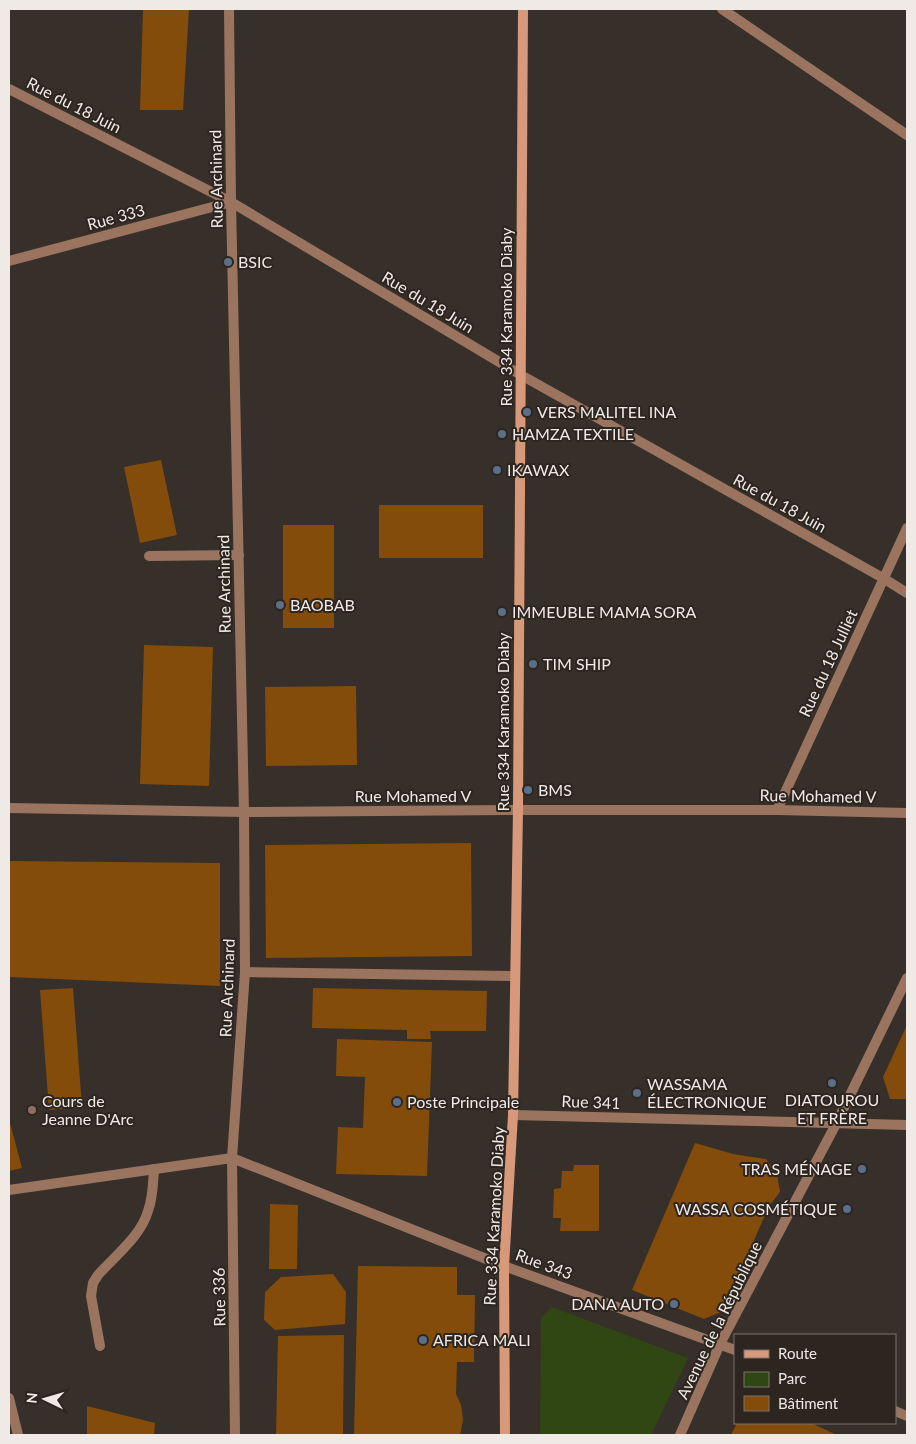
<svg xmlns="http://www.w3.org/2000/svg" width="916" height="1444" font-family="Lato,sans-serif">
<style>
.green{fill:#304713}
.building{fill:#834c0b}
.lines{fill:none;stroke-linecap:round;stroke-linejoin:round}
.service{stroke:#9b7460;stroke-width:10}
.pedestrian{stroke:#9b7460;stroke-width:10}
.minor{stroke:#9b7460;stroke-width:10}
.secondary{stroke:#d79979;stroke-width:10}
.service-dot{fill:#5c6f8a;stroke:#2d251f;stroke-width:2}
.education-dot{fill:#8d6e63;stroke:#2d251f;stroke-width:2}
.labels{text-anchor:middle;stroke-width:4;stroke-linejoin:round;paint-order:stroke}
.street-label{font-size:16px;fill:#efeae6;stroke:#2d251f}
.poi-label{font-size:16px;fill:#efeae6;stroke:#2d251f;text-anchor:start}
</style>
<rect width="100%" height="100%" fill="#372f29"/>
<!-- green -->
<polygon class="green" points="552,1307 688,1358 651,1435 540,1435 541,1318"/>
<!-- building -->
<g class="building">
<polygon points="143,9 189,9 183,110 140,110"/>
<polygon points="161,460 177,535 140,543 124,467"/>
<rect x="379" y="505" width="104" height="53"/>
<rect x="283" y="525" width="51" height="103"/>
<polygon points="144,645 213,647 209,786 140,784"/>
<polygon points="356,686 357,765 266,766 265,687"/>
<polygon points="471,843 472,956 266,958 265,845"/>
<polygon points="9,861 220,863 220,986 9,977"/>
<polygon points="73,988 82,1107 49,1110 40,990"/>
<polygon points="313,988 487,991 486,1031 430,1031 431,1039 407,1039 407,1030 312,1028"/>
<polygon points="907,1025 907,1099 890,1099 883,1077"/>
<polygon points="337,1039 432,1042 427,1176 336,1174 338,1127 363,1128 365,1077 336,1076"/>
<polygon points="9,1119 22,1168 9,1171"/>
<polygon points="695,1143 733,1154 766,1159 777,1175 780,1192 769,1206 723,1311 704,1319 632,1290"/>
<polygon points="574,1165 599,1165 599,1231 560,1231 561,1218 553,1218 554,1189 561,1188 562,1171 573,1171"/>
<polygon points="270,1204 298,1205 297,1269 269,1269"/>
<polygon points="358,1266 457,1267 457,1295 475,1295 474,1362 457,1362 456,1394 461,1405 463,1420 460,1435 354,1435"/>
<polygon points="333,1274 346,1292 345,1324 275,1330 264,1320 265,1292 281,1277"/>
<polygon points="344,1335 343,1435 276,1435 278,1336"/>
<polygon points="87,1406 155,1423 154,1435 87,1435"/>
<polygon points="737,1423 811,1423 837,1435 731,1435"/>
</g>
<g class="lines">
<!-- service -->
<g class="service">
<polyline points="149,556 239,555"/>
<path d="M100 1346 91 1296 93 1283 98 1275C115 1256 141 1236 148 1211 153 1198 153 1183 154 1169"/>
</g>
<!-- pedestrian -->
<g class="pedestrian">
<polyline points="722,9 907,135"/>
<polyline points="521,375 883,578 907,593"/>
<polyline points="518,810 777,810 907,813"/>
<polyline points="777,810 907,528"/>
<polyline points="836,1124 907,978"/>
</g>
<!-- minor -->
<g class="minor">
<polyline points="229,9 231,202 244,812 245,972 232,1158 235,1435"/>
<polyline points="9,89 231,202 521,375"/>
<polyline points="9,261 231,202"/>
<polyline points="9,808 244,812 518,810"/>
<polyline points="245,972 515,976"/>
<polyline points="513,1115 907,1125"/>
<polyline points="232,1158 504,1266 735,1350"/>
<polyline points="9,1190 232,1158"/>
<polyline points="9,1398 18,1435"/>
<polyline points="895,1411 907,1416"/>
<polyline points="680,1435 720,1344 836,1124"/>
</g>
<!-- secondary -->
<polyline class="secondary" points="505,1435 504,1266 513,1115 518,810 523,9"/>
</g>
<!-- markers -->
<g class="service-dot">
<circle cx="228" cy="262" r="5"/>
<circle cx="527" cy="412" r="5"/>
<circle cx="502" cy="434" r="5"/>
<circle cx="497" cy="470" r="5"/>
<circle cx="280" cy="605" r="5"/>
<circle cx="502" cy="612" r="5"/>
<circle cx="533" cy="664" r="5"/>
<circle cx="528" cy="790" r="5"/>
<circle cx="832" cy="1083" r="5"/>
<circle cx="637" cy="1093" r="5"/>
<circle cx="397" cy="1102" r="5"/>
<circle cx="862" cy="1169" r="5"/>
<circle cx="847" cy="1209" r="5"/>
<circle cx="674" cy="1304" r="5"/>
<circle cx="423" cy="1340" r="5"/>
</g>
<circle class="education-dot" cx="32" cy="1110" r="5"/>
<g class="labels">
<!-- street labels -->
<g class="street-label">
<text transform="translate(74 105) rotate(27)" y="6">Rue du 18 Juin</text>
<text transform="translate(216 179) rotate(-91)" y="6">Rue Archinard</text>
<text transform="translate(116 217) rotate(-15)" y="6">Rue 333</text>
<text transform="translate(428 302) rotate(31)" y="6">Rue du 18 Juin</text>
<text transform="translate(506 317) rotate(-90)" y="6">Rue 334 Karamoko Diaby</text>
<text transform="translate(780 503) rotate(29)" y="6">Rue du 18 Juin</text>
<text transform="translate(224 584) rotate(-91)" y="6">Rue Archinard</text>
<text transform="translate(828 663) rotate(-65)" y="6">Rue du 18 Julliet</text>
<text transform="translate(503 722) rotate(-90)" y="6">Rue 334 Karamoko Diaby</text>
<text x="413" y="802">Rue Mohamed V</text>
<text transform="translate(818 796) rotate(1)" y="6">Rue Mohamed V</text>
<text transform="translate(227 988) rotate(-88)" y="6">Rue Archinard</text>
<text transform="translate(591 1102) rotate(2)" y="6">Rue 341</text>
<text transform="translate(494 1216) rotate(-87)" y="6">Rue 334 Karamoko Diaby</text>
<text transform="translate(544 1264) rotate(20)" y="6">Rue 343</text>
<text transform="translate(219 1297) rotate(-91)" y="6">Rue 336</text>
<text transform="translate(719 1320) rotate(-64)" y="6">Avenue de la République</text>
</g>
<!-- poi labels -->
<g class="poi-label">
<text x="238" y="268">BSIC</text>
<text x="537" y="418">VERS MALITEL INA</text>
<text x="512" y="440">HAMZA TEXTILE</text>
<text x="507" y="476">IKAWAX</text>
<text x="290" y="611">BAOBAB</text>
<text x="512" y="618">IMMEUBLE MAMA SORA</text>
<text x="543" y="670">TIM SHIP</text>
<text x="538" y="796">BMS</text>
<text x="647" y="1090">WASSAMA<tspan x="647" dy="18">ÉLECTRONIQUE</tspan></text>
<text x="832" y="1106" text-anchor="middle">DIATOUROU<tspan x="832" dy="18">ET FRÈRE</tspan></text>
<text x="42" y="1107">Cours de<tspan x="42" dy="18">Jeanne D'Arc</tspan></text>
<text x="407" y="1108">Poste Principale</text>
<text x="852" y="1175" text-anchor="end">TRAS MÉNAGE</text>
<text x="837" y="1215" text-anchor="end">WASSA COSMÉTIQUE</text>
<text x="664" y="1310" text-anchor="end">DANA AUTO</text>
<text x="433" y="1346">AFRICA MALI</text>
</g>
</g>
<!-- border -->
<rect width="916" height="1444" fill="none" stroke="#efeae6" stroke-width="20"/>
<!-- legend -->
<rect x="734" y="1334" width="162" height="90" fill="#2d251f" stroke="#7b746f"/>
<rect x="744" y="1350" width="25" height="8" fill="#d79979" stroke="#7b746f"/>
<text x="778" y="1359" font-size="15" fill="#efeae6">Route</text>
<rect x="744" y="1372" width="25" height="15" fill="#304713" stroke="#7b746f"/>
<text x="778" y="1384" font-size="15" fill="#efeae6">Parc</text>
<rect x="744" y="1396" width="25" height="15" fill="#834c0b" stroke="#7b746f"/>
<text x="778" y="1409" font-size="15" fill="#efeae6">Bâtiment</text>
<!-- north arrow -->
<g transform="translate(45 1399) rotate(275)" stroke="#2d251f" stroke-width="4" paint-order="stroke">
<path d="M0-4L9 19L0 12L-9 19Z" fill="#efeae6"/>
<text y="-8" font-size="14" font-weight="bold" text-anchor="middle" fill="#efeae6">N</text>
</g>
</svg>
